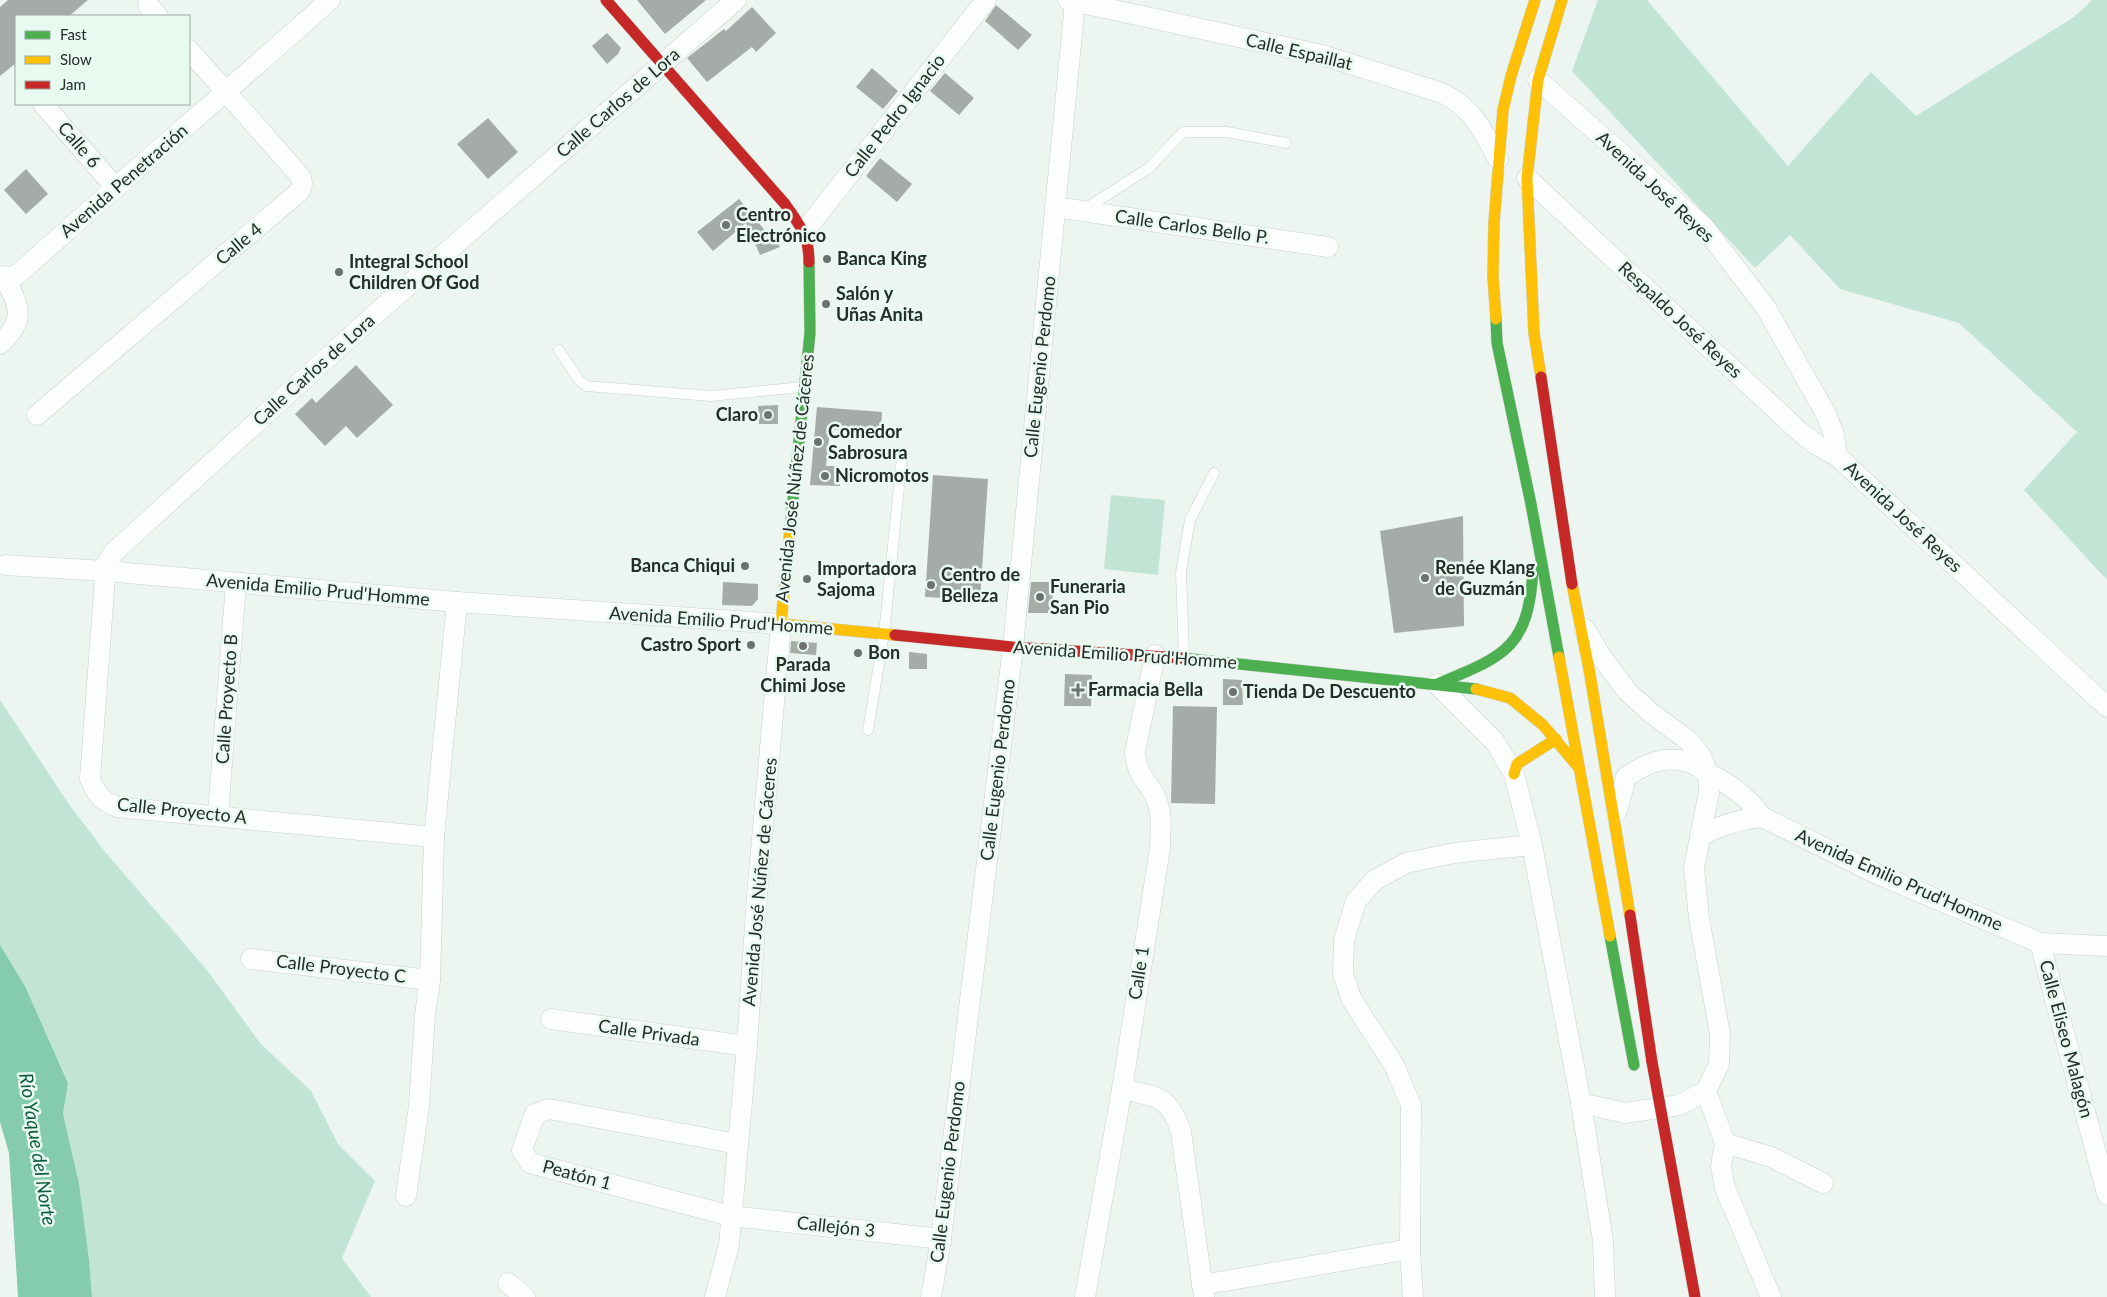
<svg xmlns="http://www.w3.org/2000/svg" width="2107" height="1297" font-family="Lato,sans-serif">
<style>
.green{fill:#c2e4d4}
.water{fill:#85cbae}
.building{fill:#a5aca8}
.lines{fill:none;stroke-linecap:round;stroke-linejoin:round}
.lane-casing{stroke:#cad1ce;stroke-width:11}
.street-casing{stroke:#cad1ce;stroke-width:21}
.fast-casing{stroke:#cad1ce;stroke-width:12}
.slow-casing{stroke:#cad1ce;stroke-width:12}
.jam-casing{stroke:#cad1ce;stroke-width:12}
.lane{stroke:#fcfefd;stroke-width:10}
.street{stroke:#fcfefd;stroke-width:20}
.fast{stroke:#4caf50;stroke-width:11}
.slow{stroke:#ffc107;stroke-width:11}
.jam{stroke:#c62828;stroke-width:11}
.jam-bridge-casing{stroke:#cad1ce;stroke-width:12;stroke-linecap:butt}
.jam-bridge{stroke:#c62828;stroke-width:11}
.poi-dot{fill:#6b726f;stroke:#e8f9f0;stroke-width:2}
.labels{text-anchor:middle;stroke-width:5;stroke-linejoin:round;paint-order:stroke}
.street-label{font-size:18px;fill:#262c29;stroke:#e8f9f0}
.poi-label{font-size:18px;font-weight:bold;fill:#262c29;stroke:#e8f9f0;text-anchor:start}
.water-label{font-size:19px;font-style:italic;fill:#105c42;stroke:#e8f9f0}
</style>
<rect width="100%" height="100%" fill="#ecf5f0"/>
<!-- green -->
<g class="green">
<polygon points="1598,0 1647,0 1788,166 1871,72 1916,116 2074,17 2092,0 2107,0 2107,580 2024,490 2077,432 1959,323 1840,289 1790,235 1755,268 1572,71"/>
<polygon points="1111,495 1165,500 1158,575 1104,569"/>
<polygon points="0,700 68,803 106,853 207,970 260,1043 311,1091 338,1144 375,1181 342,1258 371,1297 92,1297 89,1259 79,1183 63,1114 68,1082 25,986 0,945"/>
</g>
<!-- water -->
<polygon class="water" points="0,945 25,986 68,1083 63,1114 79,1183 89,1259 92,1297 18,1297 9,1153 0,1122"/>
<!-- building -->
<g class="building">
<polygon points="8,0 88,0 69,16 16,16 16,63 0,76 0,7"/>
<polygon points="637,0 706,0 665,34"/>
<polygon points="996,5 1032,35 1018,50 985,21"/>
<polygon points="752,7 776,33 756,52 752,47 707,82 687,58 724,29 726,31"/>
<polygon points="607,33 621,48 618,54 607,64 592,46"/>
<polygon points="872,68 898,91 883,109 856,87"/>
<polygon points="945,73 974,98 959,115 930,91"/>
<polygon points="488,118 518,152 488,179 457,144"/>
<polygon points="880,158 912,184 897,202 866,176"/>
<polygon points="26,169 48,194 26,214 4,190"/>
<polygon points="739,199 768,234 773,232 780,247 760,255 746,223 713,251 697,232"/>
<polygon points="356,365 393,405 357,438 346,426 325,446 295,414 312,398 316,403"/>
<polygon points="778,405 778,424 759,424 758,406"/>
<polygon points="817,407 882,412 881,433 830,429 826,466 840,466 840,486 810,485"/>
<polygon points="933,475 988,479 980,600 925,597"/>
<polygon points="1463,516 1464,626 1394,633 1380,531"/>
<polygon points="723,582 758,584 758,599 752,606 722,605"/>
<polygon points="1031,582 1053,582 1052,613 1028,613"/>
<polygon points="791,641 817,643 816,655 790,653"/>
<polygon points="909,652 927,654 927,669 909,669"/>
<polygon points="1065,674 1092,675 1091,706 1064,706"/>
<polygon points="1223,679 1242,680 1243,705 1223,705"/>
<polygon points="1173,706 1217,707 1215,804 1171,803"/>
</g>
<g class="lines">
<defs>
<g id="lane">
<polyline points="1085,209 1149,168 1183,132 1227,132 1286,143"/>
<polyline points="559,350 579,380 586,386 711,396 802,387"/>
<polyline points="1184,656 1181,572 1190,520 1214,473"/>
<polyline points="868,730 884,634 902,457"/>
</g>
<g id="street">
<path d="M1068 0 1322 55 1442 93C1472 107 1483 131 1498 159"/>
<polyline points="148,5 158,16"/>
<polyline points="1538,80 1704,227 1766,308 1826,414 1834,435 1837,456 2107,707"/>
<polyline points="43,104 115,187"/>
<polyline points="1527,178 1800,432 1817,445 1837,456"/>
<polyline points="1055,207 1328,247"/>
<polyline points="804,232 986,0"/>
<path d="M0 276 14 277 26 267C126 177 229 90 330 0"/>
<path d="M0 344C27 319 19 307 5 278"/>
<polyline points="37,415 300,191 302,184 301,177 189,50"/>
<polyline points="5,565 105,571 457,602 781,624 757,896 747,1046 729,1245 715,1297"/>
<polyline points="1437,684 1495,742 1514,774 1532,845 1581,1103 1603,1241 1605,1297"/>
<path d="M1617 811 1626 777C1645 764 1664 755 1688 762 1695 764 1702 770 1708 773 1731 785 1747 796 1762 817L1875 873 2040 943 2107 946"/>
<polyline points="218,815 236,583"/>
<path d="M1700 836C1721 825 1739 819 1762 817"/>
<path d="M434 837 117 807C102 801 96 794 90 779L106 564 114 552 380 310 736 0"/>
<polyline points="2040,943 2107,1194"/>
<polyline points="251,959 430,980"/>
<polyline points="551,1019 747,1046"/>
<path d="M1122 1089C1156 1097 1169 1095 1181 1132L1204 1297"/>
<polyline points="1706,1091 1725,1143 1771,1157 1823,1183"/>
<polyline points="1581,1103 1625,1113 1679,1105 1706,1091 1719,1064 1720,1034 1699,918 1694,868 1709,792 1708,773 1701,756 1689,741 1651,713 1627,691 1601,656 1585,629"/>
<polyline points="1725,1143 1721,1166 1725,1188 1771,1297"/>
<polyline points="738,1144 549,1109 535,1114 522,1150 530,1163 731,1216 941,1239"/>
<polyline points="406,1196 419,1106 425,1015 430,980 434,837 457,602"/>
<polyline points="508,1283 525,1297"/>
<polyline points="1202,1285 1410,1249"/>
<polyline points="931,1297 941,1239 1013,647 1075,2"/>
<path d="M1085 1297 1122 1089 1160 848C1160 832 1163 816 1157 801 1149 780 1137 779 1135 752L1155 655"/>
<polyline points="1413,1297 1410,1249 1411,1105 1394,1065 1352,1000 1343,974 1344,940 1356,901 1375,880 1406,863 1454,853 1532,845"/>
</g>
<g id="fast">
<polyline points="1496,319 1497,343 1531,504 1559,657"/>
<polyline points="790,529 810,333 809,262"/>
<polyline points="1182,658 1476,689"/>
<path d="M1437 684C1505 656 1529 648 1533 568"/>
<polyline points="1610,936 1634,1065"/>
</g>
<g id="slow">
<polyline points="1496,319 1493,277 1494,223 1503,110 1511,76 1535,0"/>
<polyline points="1541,377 1534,333 1527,178 1538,80 1562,0"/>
<polyline points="790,529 781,624 895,635"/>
<polyline points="1572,584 1589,669 1630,915"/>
<polyline points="1559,657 1610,936"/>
<polyline points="1476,689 1510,698 1543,725 1579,768"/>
<polyline points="1514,774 1517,764 1556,739"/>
</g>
<g id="jam">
<path d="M606 0 785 204C800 226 809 235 809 262"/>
<polyline points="1541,377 1572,584"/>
<polyline points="895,635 1013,647 1182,658"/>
<polyline points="1630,915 1652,1062"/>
</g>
</defs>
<!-- lane casing -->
<use href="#lane" class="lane-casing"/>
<!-- street casing -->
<use href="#street" class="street-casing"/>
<!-- fast casing -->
<use href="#fast" class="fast-casing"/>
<!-- slow casing -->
<use href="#slow" class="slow-casing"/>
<!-- jam casing -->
<use href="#jam" class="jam-casing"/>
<!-- lane -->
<use href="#lane" class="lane"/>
<!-- street -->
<use href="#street" class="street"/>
<!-- fast -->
<use href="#fast" class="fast"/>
<!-- slow -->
<use href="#slow" class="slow"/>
<!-- jam -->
<use href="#jam" class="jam"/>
<defs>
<polyline id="jam-bridge" points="1652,1062 1695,1297"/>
</defs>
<!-- jam-bridge casing -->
<use href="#jam-bridge" class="jam-bridge-casing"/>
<!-- jam-bridge -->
<use href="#jam-bridge" class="jam-bridge"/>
</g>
<!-- markers -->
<g class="poi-dot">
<circle cx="726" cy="225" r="5"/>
<circle cx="827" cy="259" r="5"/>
<circle cx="339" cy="272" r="5"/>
<circle cx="826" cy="304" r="5"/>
<circle cx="768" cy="415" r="5"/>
<circle cx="818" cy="442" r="5"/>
<circle cx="825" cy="476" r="5"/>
<circle cx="745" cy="566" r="5"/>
<circle cx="1425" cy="578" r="5"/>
<circle cx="807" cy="579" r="5"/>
<circle cx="931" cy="585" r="5"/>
<circle cx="1040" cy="597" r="5"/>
<circle cx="751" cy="645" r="5"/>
<circle cx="803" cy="646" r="5"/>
<circle cx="858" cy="653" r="5"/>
<path d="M1075.5 682.5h5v5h5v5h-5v5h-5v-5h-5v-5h5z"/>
<circle cx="1233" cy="692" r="5"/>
</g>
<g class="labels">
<!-- street labels -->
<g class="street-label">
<text transform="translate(1299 52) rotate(13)" y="6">Calle Espaillat</text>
<text transform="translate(618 103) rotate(-41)" y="6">Calle Carlos de Lora</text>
<text transform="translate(895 116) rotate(-52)" y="6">Calle Pedro Ignacio</text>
<text transform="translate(79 145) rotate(49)" y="6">Calle 6</text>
<text transform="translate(124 181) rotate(-41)" y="6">Avenida Penetración</text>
<text transform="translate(1655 187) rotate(43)" y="6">Avenida José Reyes</text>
<text transform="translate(1192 227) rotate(8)" y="6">Calle Carlos Bello P.</text>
<text transform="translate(239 244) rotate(-40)" y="6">Calle 4</text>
<text transform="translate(1680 320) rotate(43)" y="6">Respaldo José Reyes</text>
<text transform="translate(1040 367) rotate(-84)" y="6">Calle Eugenio Perdomo</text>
<text transform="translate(314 370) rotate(-42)" y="6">Calle Carlos de Lora</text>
<text transform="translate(795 478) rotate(-84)" y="6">Avenida José Núñez de Cáceres</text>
<text transform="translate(1903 517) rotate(43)" y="6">Avenida José Reyes</text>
<text transform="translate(318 590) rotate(5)" y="6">Avenida Emilio Prud'Homme</text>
<text transform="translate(721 621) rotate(4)" y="6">Avenida Emilio Prud'Homme</text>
<text transform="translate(1125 655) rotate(4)" y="6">Avenida Emilio Prud'Homme</text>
<text transform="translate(227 699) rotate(-86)" y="6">Calle Proyecto B</text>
<text transform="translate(998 770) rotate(-83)" y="6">Calle Eugenio Perdomo</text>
<text transform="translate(182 811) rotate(6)" y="6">Calle Proyecto A</text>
<text transform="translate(1899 880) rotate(24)" y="6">Avenida Emilio Prud'Homme</text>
<text transform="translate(760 882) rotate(-85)" y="6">Avenida José Núñez de Cáceres</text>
<text transform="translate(341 969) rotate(7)" y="6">Calle Proyecto C</text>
<text transform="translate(1139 973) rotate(-81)" y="6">Calle 1</text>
<text transform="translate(649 1033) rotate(8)" y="6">Calle Privada</text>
<text transform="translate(2066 1039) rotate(75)" y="6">Calle Eliseo Malagón</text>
<text transform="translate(948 1172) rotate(-83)" y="6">Calle Eugenio Perdomo</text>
<text transform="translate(577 1175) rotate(15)" y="6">Peatón 1</text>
<text transform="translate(836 1227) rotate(6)" y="6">Callejón 3</text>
</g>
<!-- poi labels -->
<g class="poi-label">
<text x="736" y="221">Centro<tspan x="736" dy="21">Electrónico</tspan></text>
<text x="837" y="265">Banca King</text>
<text x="349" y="268">Integral School<tspan x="349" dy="21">Children Of God</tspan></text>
<text x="836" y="300">Salón y<tspan x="836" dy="21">Uñas Anita</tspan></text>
<text x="758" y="421" text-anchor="end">Claro</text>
<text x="828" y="438">Comedor<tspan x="828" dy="21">Sabrosura</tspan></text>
<text x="835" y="482">Nicromotos</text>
<text x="735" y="572" text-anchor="end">Banca Chiqui</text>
<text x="1435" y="574">Renée Klang<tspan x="1435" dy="21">de Guzmán</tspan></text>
<text x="817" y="575">Importadora<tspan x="817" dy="21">Sajoma</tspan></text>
<text x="941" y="581">Centro de<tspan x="941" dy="21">Belleza</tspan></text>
<text x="1050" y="593">Funeraria<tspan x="1050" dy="21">San Pio</tspan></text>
<text x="741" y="651" text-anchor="end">Castro Sport</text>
<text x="868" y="659">Bon</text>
<text x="803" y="671" text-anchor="middle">Parada<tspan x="803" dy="21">Chimi Jose</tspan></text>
<text x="1088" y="696">Farmacia Bella</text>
<text x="1243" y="698">Tienda De Descuento</text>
</g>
<!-- water labels -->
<g class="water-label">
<text transform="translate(38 1149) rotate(81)" y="7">Río Yaque del Norte</text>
</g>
</g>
<!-- legend -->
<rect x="15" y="15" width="175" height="90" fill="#e8f9f0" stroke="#9aa7a0"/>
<rect x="25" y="31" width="25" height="8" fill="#4caf50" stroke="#9aa7a0"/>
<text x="60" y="40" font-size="15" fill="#262c29">Fast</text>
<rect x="25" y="56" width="25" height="8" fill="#ffc107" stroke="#9aa7a0"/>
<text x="60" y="65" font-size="15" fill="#262c29">Slow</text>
<rect x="25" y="81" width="25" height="8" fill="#c62828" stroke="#9aa7a0"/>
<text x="60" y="90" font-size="15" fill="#262c29">Jam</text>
</svg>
